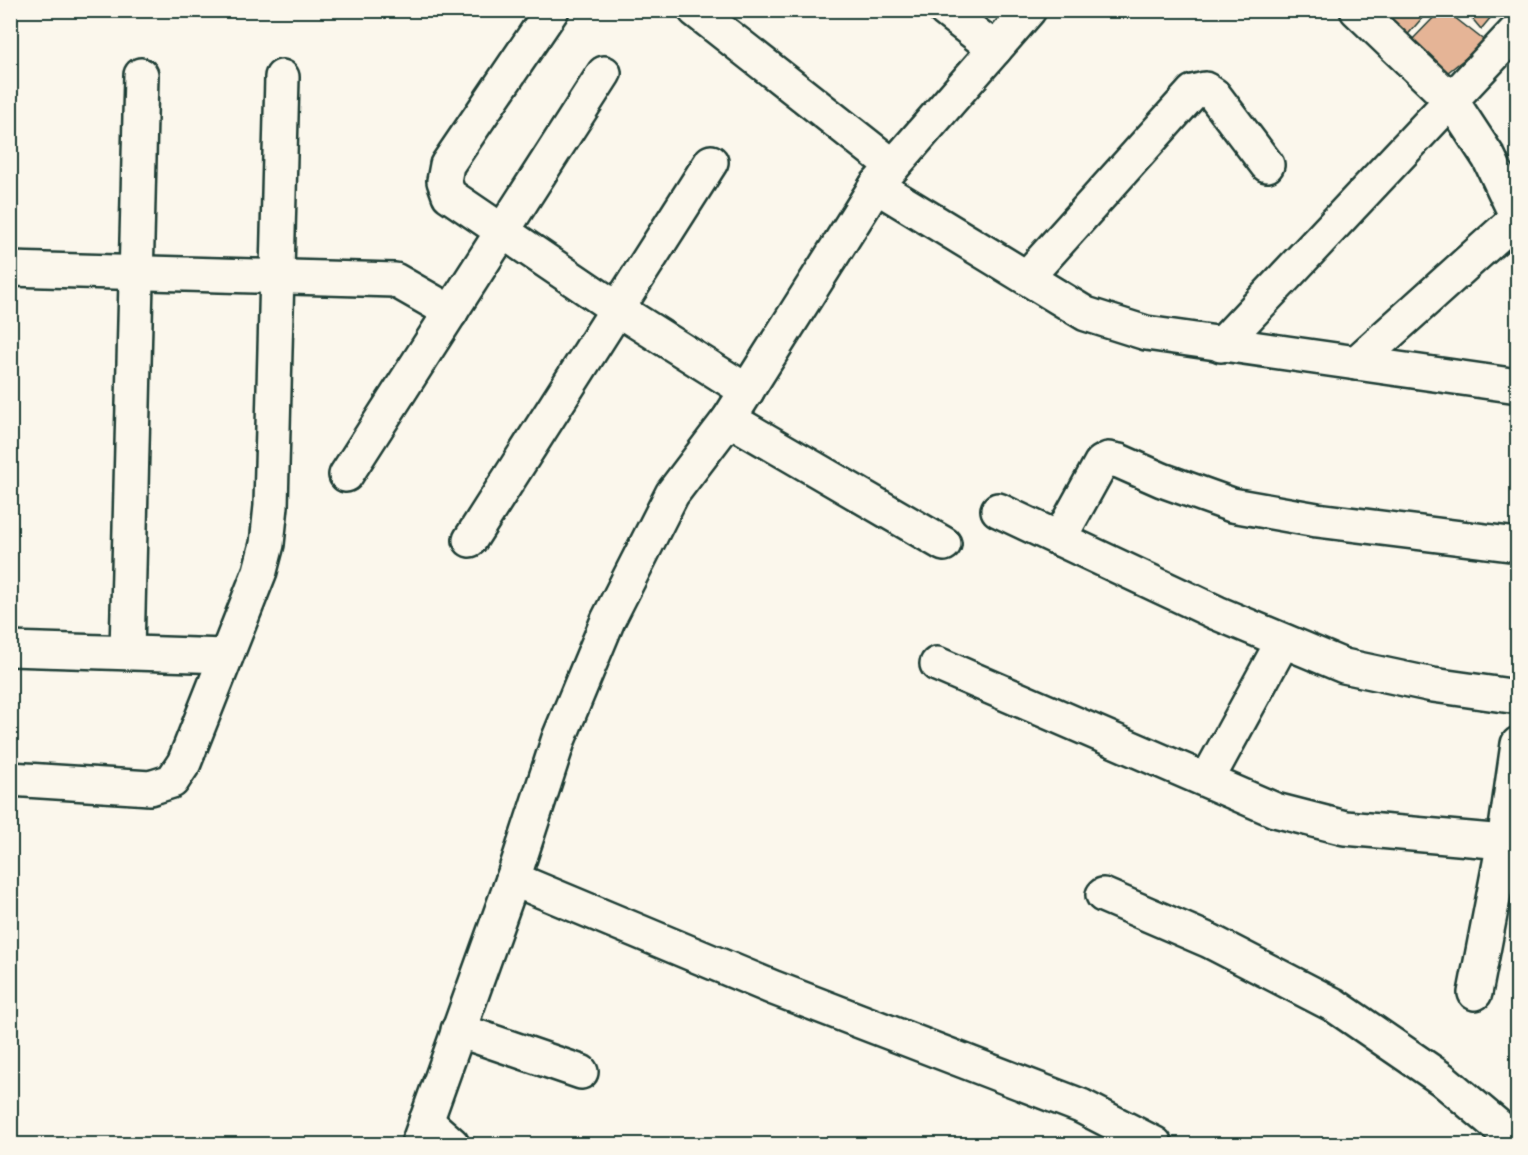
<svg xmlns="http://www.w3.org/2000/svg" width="1528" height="1155" font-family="Mynerve,sans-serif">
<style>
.building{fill:#e5b496;stroke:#1f3d34;stroke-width:1.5}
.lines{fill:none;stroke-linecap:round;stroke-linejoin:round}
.minor-casing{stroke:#1f3d34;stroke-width:38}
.minor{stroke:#fbf7ec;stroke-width:33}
</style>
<rect width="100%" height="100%" fill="#fbf7ec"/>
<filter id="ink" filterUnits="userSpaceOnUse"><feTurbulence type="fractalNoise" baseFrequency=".0167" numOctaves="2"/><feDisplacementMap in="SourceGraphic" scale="12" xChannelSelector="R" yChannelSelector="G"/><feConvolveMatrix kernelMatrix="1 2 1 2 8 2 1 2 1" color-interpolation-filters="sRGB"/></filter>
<g filter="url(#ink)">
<!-- building -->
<g class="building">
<polygon points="1389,10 1429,10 1404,39 1385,14"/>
<polygon points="1441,10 1445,10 1486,42 1443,76 1409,43"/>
<polygon points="1465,10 1497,10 1481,29"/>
</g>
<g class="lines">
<defs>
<g id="minor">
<polyline points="552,10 447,165 444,181 449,195 617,309 747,391"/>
<polyline points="695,10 893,166"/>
<polyline points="945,10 995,49"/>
<polyline points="1357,10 1451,100 1489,158 1518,219"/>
<polyline points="876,186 1086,314 1146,333 1518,386"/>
<polyline points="10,269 395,280 451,312"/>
<polyline points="1027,277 1193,92 1205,89 1214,95 1267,165"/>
<polyline points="1221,345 1518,29"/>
<polyline points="1356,363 1517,218"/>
<polyline points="729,419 944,544"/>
<polyline points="346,475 604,73"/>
<polyline points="998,510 1217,613 1344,666 1433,685 1518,697"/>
<polyline points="1059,539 1101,463 1108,459 1119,461 1162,480 1232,505 1317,520 1518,545"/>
<polyline points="470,540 711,162"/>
<polyline points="10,649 226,656"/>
<polyline points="127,652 141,75"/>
<polyline points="937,664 1275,810 1345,828 1504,842"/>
<polyline points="10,779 150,788 172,781 184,763 260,571 267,544 271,506 282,77"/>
<polyline points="1207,780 1283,641"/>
<polyline points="513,879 774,988 1081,1106 1155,1144"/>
<polyline points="1103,895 1210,941 1334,1005 1442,1079 1518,1143"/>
<polyline points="1475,993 1504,842 1518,744"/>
<polyline points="458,1030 581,1072"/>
<polyline points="426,1121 452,1144"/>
<polyline points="418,1144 513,879 559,738 608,620 672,494 729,419 876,186 1029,10"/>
</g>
</defs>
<!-- minor casing -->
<use href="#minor" class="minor-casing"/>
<!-- minor -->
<use href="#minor" class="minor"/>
</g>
</g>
<!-- margin -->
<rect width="1528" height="1155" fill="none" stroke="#fbf7ec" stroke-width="36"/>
<rect x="18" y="18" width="1492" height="1119" fill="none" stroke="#1f3d34" stroke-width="2" filter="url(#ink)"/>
</svg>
